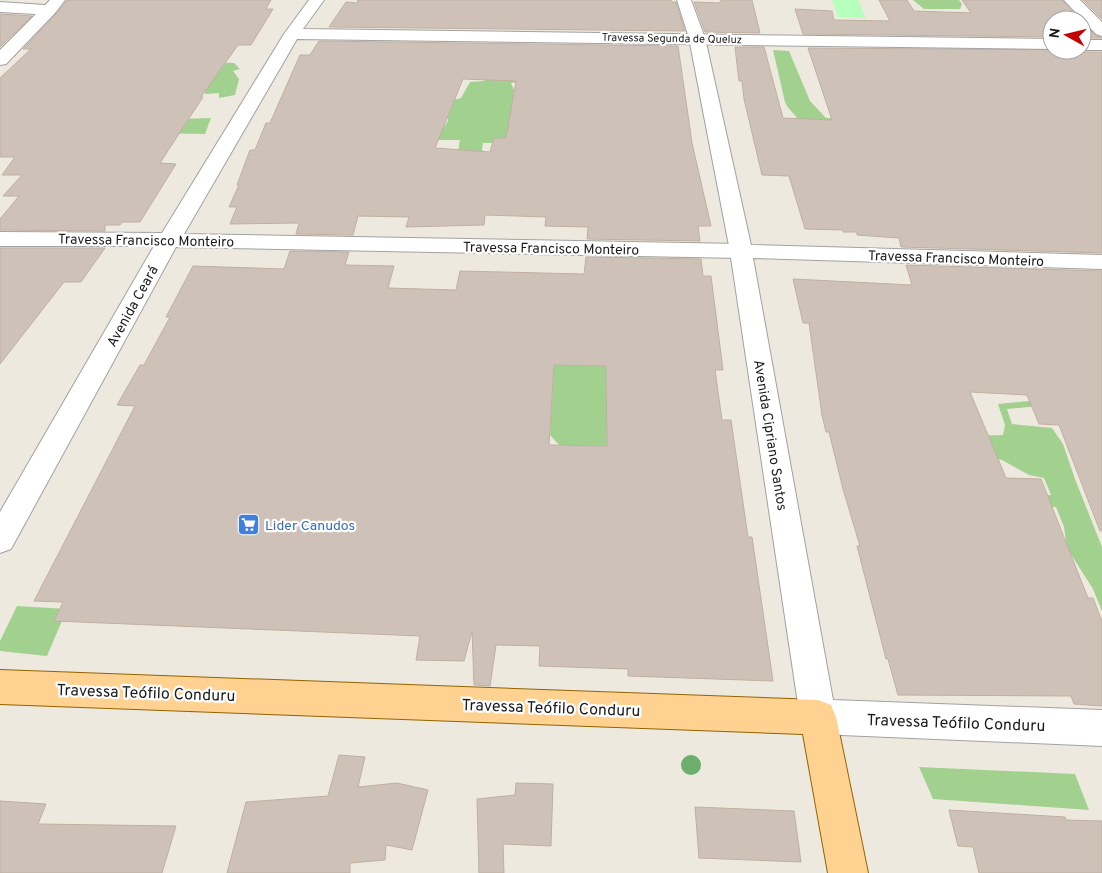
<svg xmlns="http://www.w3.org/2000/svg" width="1102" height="873" font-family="Overpass,sans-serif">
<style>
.forest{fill:#a2d18f}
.park{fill:#b5febc}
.building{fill:#cec2b8;stroke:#c0afa0;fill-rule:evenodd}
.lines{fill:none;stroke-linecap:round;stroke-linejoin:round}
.minor-casing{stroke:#a2a2a2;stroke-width:2}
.tertiary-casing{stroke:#a2a2a2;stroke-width:2}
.primary-casing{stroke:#916400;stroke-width:2}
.minor{fill:#fff;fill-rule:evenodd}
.tertiary{fill:#fff;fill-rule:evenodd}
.primary{fill:#ffd292;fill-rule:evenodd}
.tree{fill:#6caf6c}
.labels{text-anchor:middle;stroke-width:4.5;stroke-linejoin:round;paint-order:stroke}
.far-street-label{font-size:11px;fill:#1b1b1b;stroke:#fff}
.street-label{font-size:14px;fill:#1b1b1b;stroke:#fff}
.shop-label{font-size:14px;fill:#366cbe;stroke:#fff;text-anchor:start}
.near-street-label{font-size:16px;fill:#1b1b1b;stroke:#fff}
</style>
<rect width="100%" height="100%" fill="#eee9df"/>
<!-- forest -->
<g class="forest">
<polygon points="913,0 959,0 962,4 960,9 924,9"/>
<path d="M773 50 789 51 810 101 826 118 869 119 800 123C796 114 788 110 785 102Z"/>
<polygon points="154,60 234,63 240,69 233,71 239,79 235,95 219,98 219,93 206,94 201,88"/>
<polygon points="492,77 534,81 511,83 514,90 511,119 518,134 491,143 483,143 482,150 489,156 453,179 460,140 437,140 417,125 444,127 448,121 447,102 461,98 470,82 483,81"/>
<polygon points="211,118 205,134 143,133 150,120"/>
<polygon points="554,365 606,366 607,446 559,445 550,435"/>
<polygon points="1058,398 1049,405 1007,409 1012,424 1052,428 1063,444 1075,479 1102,547 1102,611 1093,589 1067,548 1064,527 1056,507 942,505 942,496 1051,495 1044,478 1029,475 1002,460 952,452 970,436 1003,435 1005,425 998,404"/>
<polygon points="17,606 67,609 47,656 0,651 0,641"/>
<polygon points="919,767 1075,774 1089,810 933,799"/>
</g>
<!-- park -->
<polygon class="park" points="832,0 858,0 866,18 838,17"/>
<!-- building -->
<g class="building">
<polygon points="67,0 271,0 266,9 273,9 251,45 238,45 201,97 203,97 160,163 176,164 140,222 122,222 120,225 105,225 105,231 0,230 0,219 19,196 3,196 22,175 2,175 15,157 0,157 0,78 31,49 23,49 56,14"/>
<polygon points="358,0 671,0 672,2 676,2 685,31 329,27 346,2 357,3"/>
<polygon points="721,0 752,0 760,33 705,32 694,2 717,3 721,2"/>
<polygon points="879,0 907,0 914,11 971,13 962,0 1062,0 1080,20 1052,20 1052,37 803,34 795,9 832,11 834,20 890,21"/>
<polygon points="1083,0 1102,0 1102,19"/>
<polygon points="0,14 32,16 0,47"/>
<polygon points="1082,22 1095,35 1102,38 1082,38"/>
<path d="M319 41 678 46 692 143 711 226H698L700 241 587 239 588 227 545 226 546 217 485 215 484 225 406 227 409 217 358 216 353 235 296 234 299 223 230 224 237 207H229L239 185H237L250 150H255L266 123H270L300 55H310ZM463 79 516 81 506 138H494L490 152 435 148Z"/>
<polygon points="735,47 764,47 783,118 832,120 808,48 1080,50 1082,52 1102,52 1102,253 901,247 899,238 857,235 857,232 843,232 843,230 805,229 789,176 762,175 744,99 742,81 739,81"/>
<polygon points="0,248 105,248 81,282 64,282 0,364"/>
<path d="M290 251 349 252 345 265 394 266 388 288 456 290 460 271 584 274 586 257 701 259 703 276H711L723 370H715L722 420H731L748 537H752L773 681 628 676V669L539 666 540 646 496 645 490 686 474 685 472 631 464 661 416 660 420 636 54 621 63 602 34 601 135 406 117 405 140 365H144L170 317H166L193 266 284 269ZM554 365 606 366 607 446 549 445Z"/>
<polygon points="906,265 1102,271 1102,531 1100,531 1059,425 1039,424 1027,395 970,392 1006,478 1041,479 1088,598 1093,598 1102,621 1102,706 1074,704 1071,696 898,695 888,659 886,659 857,546 860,546 843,489 829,432 826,432 822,415 809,323 803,323 793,279 912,285"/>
<polygon points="339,755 365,757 358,787 397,783 428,790 412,850 386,845 385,860 350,863 350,873 227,873 246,802 328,796"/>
<polygon points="516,783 553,784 551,846 503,844 504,873 479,873 477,799 515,795"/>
<polygon points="0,801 46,804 38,824 176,826 162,873 0,873"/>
<polygon points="695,807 794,811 801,862 699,858"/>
<polygon points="949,810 1065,817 1066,820 1102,821 1102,873 979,873 973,847 958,846"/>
</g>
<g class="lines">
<defs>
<g id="minor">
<polygon points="50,0 65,0 55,13 6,64 0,65 0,50 36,14 0,12 0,2 45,5"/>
<polygon points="309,0 324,0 303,29 1052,39 1052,49 297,39 184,234 741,244 749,246 752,251 749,256 741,258 176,247 11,549 0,553 0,512 154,246 0,246 0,232 162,233 284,34"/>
<polygon points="1064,0 1080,0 1102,22 1102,36 1096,34"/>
<rect x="1082" y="40" width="20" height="10"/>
</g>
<polygon id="tertiary" points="677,0 691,0 705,38 751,245 1102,255 1102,269 753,258 833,700 1102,710 1102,746 818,734 805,729 800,717 730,251 689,38"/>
<polygon id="primary" points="0,670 818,700 831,705 836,717 868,873 828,873 803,734 0,704"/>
</defs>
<!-- minor casing -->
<use href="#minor" class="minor-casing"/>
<!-- tertiary casing -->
<use href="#tertiary" class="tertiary-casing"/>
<!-- primary casing -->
<use href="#primary" class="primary-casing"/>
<!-- minor -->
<use href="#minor" class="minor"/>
<!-- tertiary -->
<use href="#tertiary" class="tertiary"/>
<!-- primary -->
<use href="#primary" class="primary"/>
</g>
<!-- trees -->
<circle class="tree" cx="691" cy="765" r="10"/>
<!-- icons -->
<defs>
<symbol id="supermarket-square" viewBox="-11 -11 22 22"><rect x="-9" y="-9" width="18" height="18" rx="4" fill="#3f7fe0" stroke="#fff"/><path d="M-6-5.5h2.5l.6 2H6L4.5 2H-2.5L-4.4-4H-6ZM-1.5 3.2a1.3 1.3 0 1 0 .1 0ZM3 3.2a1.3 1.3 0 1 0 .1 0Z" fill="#fff"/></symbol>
</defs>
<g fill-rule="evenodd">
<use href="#supermarket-square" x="236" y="512" width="25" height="25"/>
</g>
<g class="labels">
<!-- far-street labels -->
<g class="far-street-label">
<text transform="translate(672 38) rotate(1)" y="4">Travessa Segunda de Queluz</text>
</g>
<!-- street labels -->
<g class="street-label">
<text transform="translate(146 240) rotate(1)" y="5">Travessa Francisco Monteiro</text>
<text transform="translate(551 248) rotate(1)" y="5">Travessa Francisco Monteiro</text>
<text transform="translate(956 258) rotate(2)" y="5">Travessa Francisco Monteiro</text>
<text transform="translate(132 306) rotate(-61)" y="5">Avenida Ceará</text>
<text transform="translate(771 435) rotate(81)" y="5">Avenida Cipriano Santos</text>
</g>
<!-- shop labels -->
<g class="shop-label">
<text x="265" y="530">Lider Canudos</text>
</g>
<!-- near-street labels -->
<g class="near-street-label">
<text transform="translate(146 692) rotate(2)" y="6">Travessa Teófilo Conduru</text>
<text transform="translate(551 707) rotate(2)" y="6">Travessa Teófilo Conduru</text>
<text transform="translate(956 722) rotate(2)" y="6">Travessa Teófilo Conduru</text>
</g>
</g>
<!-- north arrow -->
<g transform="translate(1067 35) rotate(278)"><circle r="24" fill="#ffffff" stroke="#a4a4a4"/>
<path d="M0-4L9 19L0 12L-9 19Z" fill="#c50300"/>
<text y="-8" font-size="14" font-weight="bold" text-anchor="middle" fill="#1b1b1b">N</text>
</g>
</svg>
